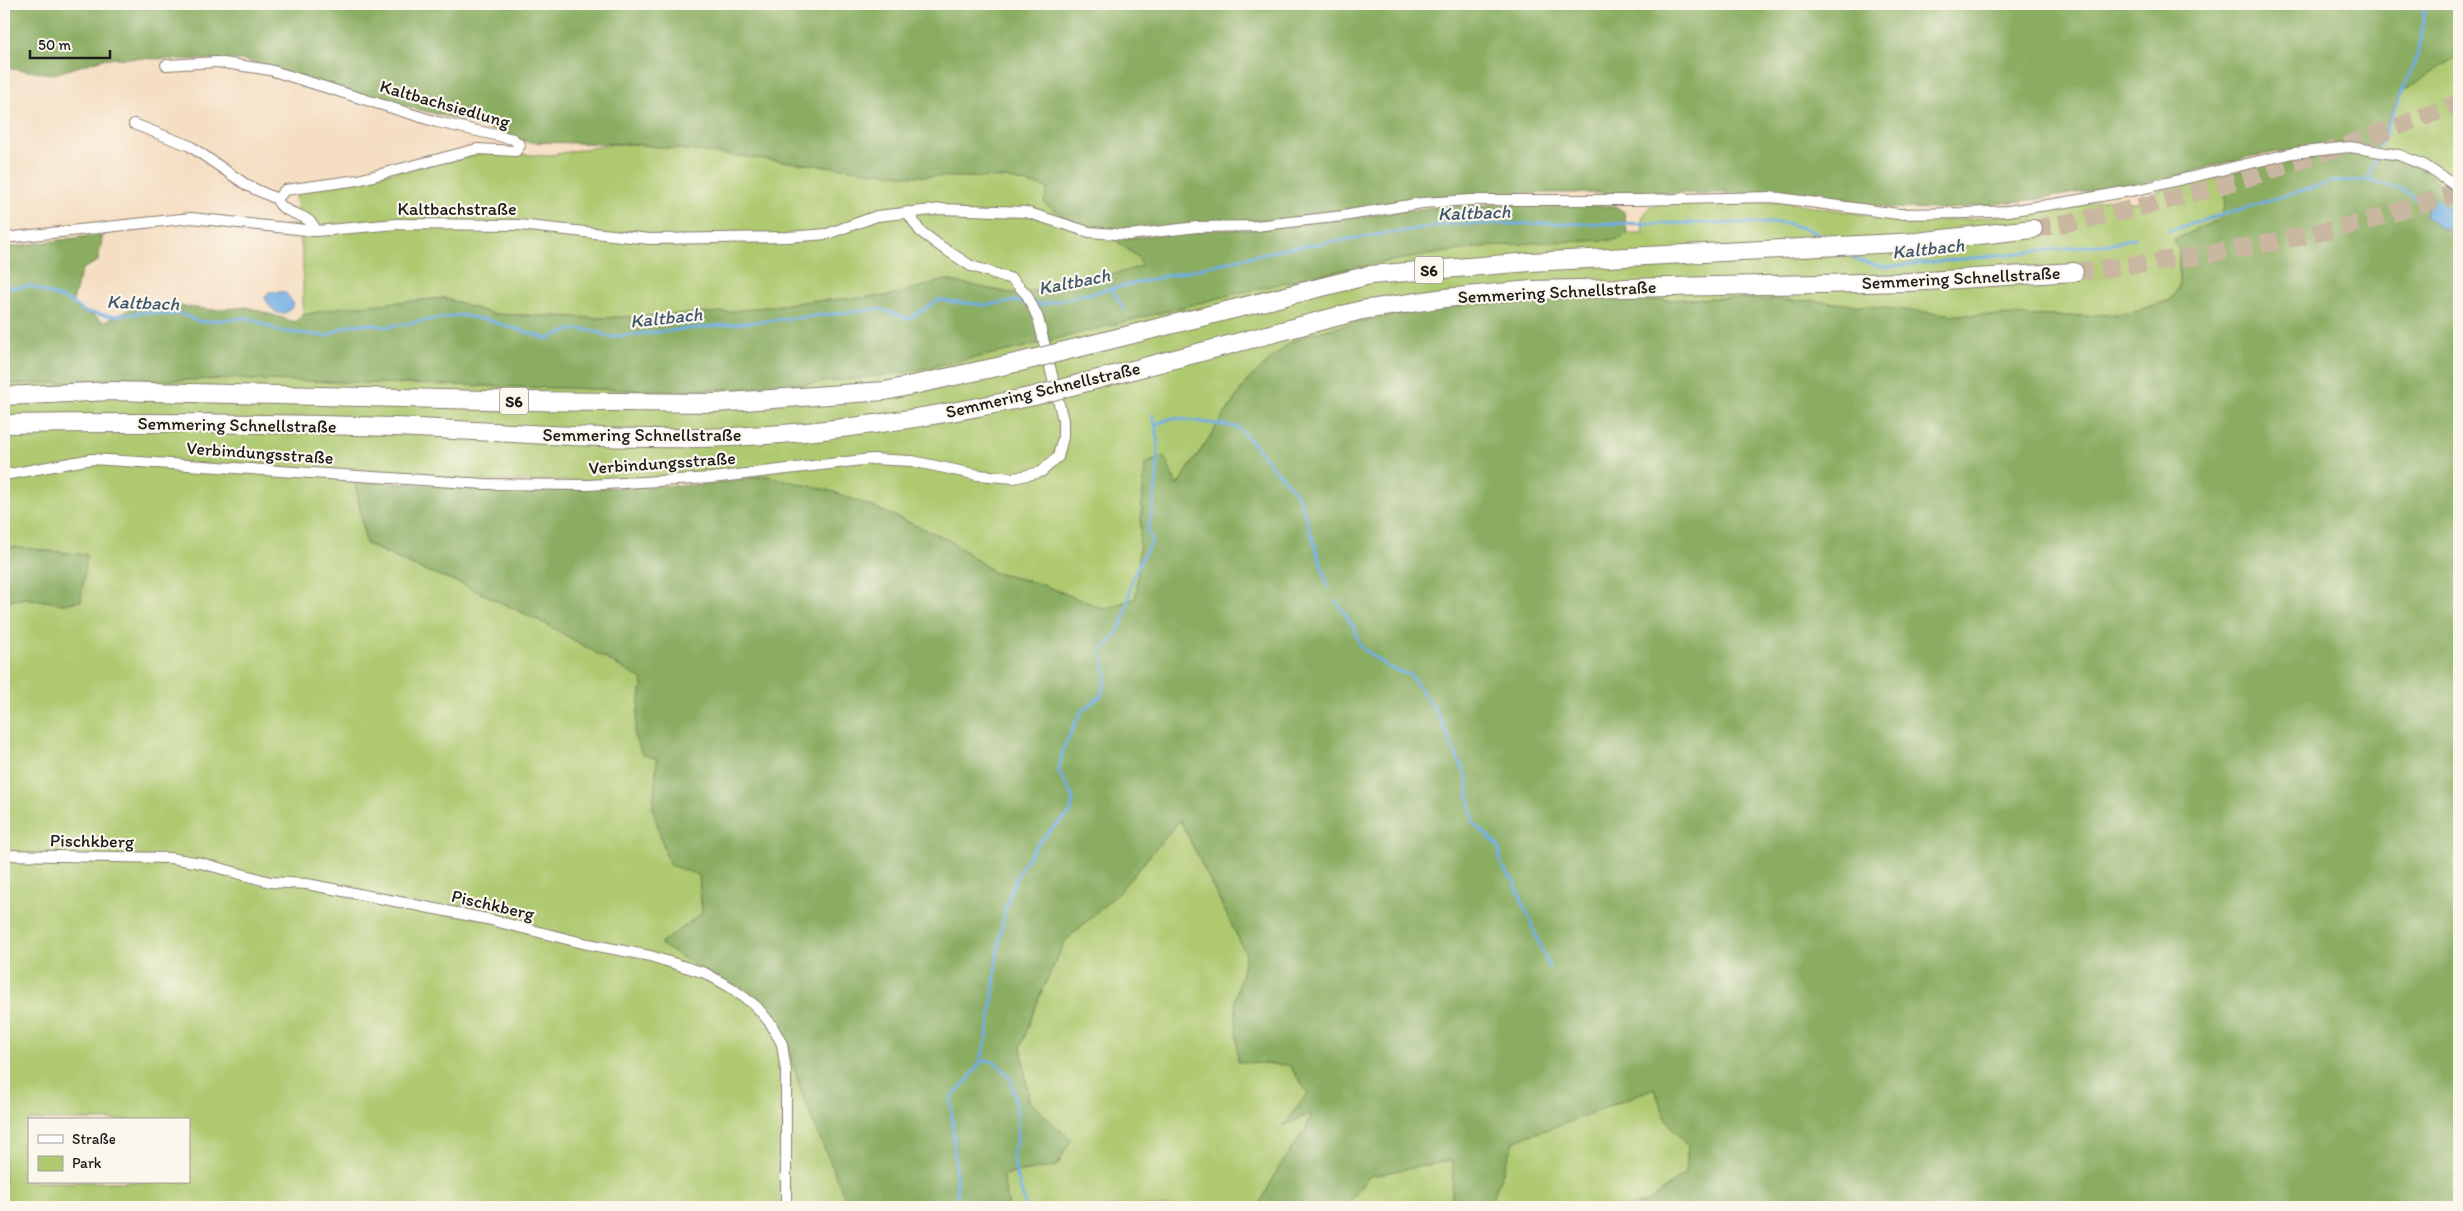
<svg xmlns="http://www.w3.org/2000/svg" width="2463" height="1211" font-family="Itim,sans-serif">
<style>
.green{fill:#aec96f;stroke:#657246;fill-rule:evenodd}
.forest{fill:#8aad62;stroke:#53643f}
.water{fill:#70ade2;stroke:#46647f}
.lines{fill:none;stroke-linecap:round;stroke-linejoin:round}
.stream{stroke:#70ade2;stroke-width:3}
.highway-tunnel{stroke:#cab7a1;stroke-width:18;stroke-dasharray:18 9;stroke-linecap:butt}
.street-casing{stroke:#887d6f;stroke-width:12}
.highway-casing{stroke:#887d6f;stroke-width:20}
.street{stroke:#fff;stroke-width:10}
.highway{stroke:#fff;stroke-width:18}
.highway-bridge-casing{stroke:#887d6f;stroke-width:20;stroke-linecap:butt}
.highway-bridge{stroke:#fff;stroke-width:18}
.labels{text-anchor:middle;stroke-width:4.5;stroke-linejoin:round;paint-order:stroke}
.shield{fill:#fbf7ec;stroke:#5f5e5a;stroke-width:1}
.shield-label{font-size:16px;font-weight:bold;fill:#1c1c1c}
.street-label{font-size:18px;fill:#1c1c1c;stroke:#fbf7ec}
.water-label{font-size:19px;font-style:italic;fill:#3e566b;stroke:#fbf7ec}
</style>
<rect width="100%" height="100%" fill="#fbf7ec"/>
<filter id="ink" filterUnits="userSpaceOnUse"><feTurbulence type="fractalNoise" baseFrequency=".02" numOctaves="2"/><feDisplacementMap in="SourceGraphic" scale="10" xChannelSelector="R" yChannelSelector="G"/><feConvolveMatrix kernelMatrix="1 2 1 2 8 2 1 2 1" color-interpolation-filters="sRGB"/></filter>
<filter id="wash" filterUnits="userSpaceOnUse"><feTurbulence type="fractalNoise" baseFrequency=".0096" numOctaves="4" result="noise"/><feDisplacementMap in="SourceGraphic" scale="20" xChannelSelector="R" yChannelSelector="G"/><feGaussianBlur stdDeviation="1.12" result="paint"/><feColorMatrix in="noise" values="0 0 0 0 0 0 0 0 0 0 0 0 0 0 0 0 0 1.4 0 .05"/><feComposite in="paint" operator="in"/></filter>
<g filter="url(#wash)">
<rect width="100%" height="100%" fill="#f5dec2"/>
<!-- green -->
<g class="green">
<polygon points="2459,55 2459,200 2422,169 2380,155 2377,147 2401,92"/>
<polygon points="612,144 633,144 814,164 1006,178 1049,188 1139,258 1142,266 1119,273 1101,275 1058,289 1009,293 946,280 887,296 812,301 726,312 600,318 493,314 444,298 338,308 303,315 303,262 296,192 488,152 546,156"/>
<path d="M2223 175 2225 205 2219 219 2174 240 2179 251V287L2170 300 2130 313 2086 316 1956 315 1813 301 1720 298 1435 308 1358 322 1310 334 1289 343 1247 381 1177 486 1145 464 1136 598 1104 609 1038 583 995 573 949 540 878 509 831 491 767 476 599 481H472L353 471 366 544 413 566 460 583 544 623 643 680 634 736 657 759 653 810 699 875 702 913 661 944 759 1004 787 1042 802 1095 849 1207H4V602L25 598 64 604 86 555 4 546V384L227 379 670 391 789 386 901 373 1021 348 1242 292 1370 264 1474 248 1544 242 1613 240 1622 238 1627 233H1643L1642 219 1649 207 1666 202H1787L1878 217 1929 220 1971 219 2043 210 2114 198 2130 202 2150 199 2158 191ZM29 1120H189V1182H29Z"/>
<polygon points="1180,820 1246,954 1235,1000 1289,1064 1308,1093 1284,1125 1312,1113 1306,1129 1281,1164 1258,1207 1009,1207 1002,1175 1057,1166 1029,1101 1021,1046 1040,995 1065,941 1118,893"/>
<polygon points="1654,1088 1667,1121 1688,1146 1685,1173 1648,1202 1634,1207 1478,1207 1492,1200 1515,1140 1569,1122"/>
<polygon points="1453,1160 1452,1202 1466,1207 1348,1207 1349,1203 1368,1176"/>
</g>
<!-- forest -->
<g class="forest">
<polygon points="4,4 2459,4 2459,55 2401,92 2377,147 2331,144 2308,147 2248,157 2165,179 2038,199 1948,209 1889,208 1840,202 1791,193 1523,193 1435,197 1302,217 1144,230 1106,230 1073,223 1044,203 1048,188 1006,178 910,176 633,144 527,142 472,123 355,93 244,60 106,58 54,74 4,68"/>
<path d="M2335 150 2380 155 2422 169 2459 200V1207H1634L1648 1202 1685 1173 1688 1146 1667 1121 1654 1088 1569 1122 1515 1140 1492 1200C1476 1208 1468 1208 1452 1202L1453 1160 1369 1176 1349 1203 1348 1207H1258L1281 1164 1306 1129 1312 1113 1283 1126 1308 1093 1289 1065 1238 1062 1235 1000 1246 954 1180 820 1118 893 1065 941 1040 995 1021 1046 1029 1101 1071 1140 1057 1166 1002 1175 1009 1207H849L802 1095 787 1042 759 1004 660 944 702 913 699 875 669 865 653 810 657 759 642 754 634 736 643 680 544 623 460 583 413 566 366 543 355 481 532 490 695 485 767 476 831 491 878 509 949 540 995 573 1038 583 1104 609 1136 598 1145 464 1164 456 1177 486 1247 381 1289 343 1310 334 1358 322 1435 308 1587 296 1649 301 1720 298 1813 301 1957 315 2086 316 2130 313 2171 300 2179 287V251L2174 240 2219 219 2225 205 2223 175 2308 153Z"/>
<polygon points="1514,204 1615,206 1624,212 1627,233 1622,238 1613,240 1544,242 1474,248 1370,264 1242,292 1021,348 901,373 789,386 670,391 227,379 4,384 4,248 103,234 98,261 82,269 72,304 105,322 144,302 214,310 247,307 295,322 303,315 338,308 444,298 493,314 600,318 726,312 812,301 887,296 946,280 1009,293 1058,289 1101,275 1119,273 1141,266 1139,258 1114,239 1209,230 1263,229 1442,206"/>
<polygon points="4,546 87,555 81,601 64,604 25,598 4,602"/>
</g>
<!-- water -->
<g class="water">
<polygon points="2437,198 2454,214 2459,228 2444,229 2425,217 2427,205"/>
<path d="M269 292H285L294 304C283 322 271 312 265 297Z"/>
</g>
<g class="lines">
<!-- stream -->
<g class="stream">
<polyline points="2380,146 2418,53 2425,4"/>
<polyline points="2368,180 2377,154"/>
<polyline points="2168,231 2331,182 2368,180 2401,189 2431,207"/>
<polyline points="1847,253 1860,261 1885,267 2109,244 2135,238"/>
<path d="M4 283 13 288 30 286 69 301 85 312 111 316 149 312 168 315 179 313 199 322 249 318 279 331 326 336 349 325 371 324 385 327 460 315 487 320 548 339C571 327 585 326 610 337L880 309 909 319 938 300 985 305 1016 301 1040 305 1284 249 1449 224 1786 223 1815 232 1825 239"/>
<polyline points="1112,289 1124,310"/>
<polyline points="1156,424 1173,418 1238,427 1290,486 1300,500 1329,588"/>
<polyline points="1336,601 1354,627 1360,646 1388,667 1410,675 1437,712 1466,776 1473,823 1498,845 1502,867 1514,881 1549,967"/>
<path d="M981 1061H994C999 1066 1007 1073 1010 1079 1015 1092 1023 1141 1012 1151L1016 1174 1026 1207"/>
<path d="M958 1207 951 1098C960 1087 977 1073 981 1059 990 1033 992 1003 995 976 1001 908 1012 856 1070 814L1073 798 1059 771 1063 749 1082 710 1101 696 1106 679 1102 650C1129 624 1124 614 1132 580 1136 567 1145 554 1152 541L1147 530C1156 506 1163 438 1152 415"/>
</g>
</g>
</g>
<g filter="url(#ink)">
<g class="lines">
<!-- highway-tunnel -->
<g class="highway-tunnel">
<path d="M2033 229C2180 204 2321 157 2459 103"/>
<path d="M2074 272C2167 262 2260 247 2351 225 2387 216 2423 203 2459 192"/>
</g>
<defs>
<g id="street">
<path d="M166 65 217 62 270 70 437 122 513 139 520 145 516 151 477 149 358 180 285 190 277 199C282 216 311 212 316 231"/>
<polyline points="134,124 190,146 248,186 277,199"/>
<polyline points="4,238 191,218 316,231 397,224 519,225 650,239 788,237 827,234 877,216 941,209 1026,212 1089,232 1129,235 1197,227 1256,226 1343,216 1422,203 1470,200 1635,200 1772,197 1898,214 1966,213 2008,211 2067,202 2141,189 2293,153 2350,147 2399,155 2424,165 2459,188"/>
<polyline points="4,475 92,459 485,484 588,485 712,478 871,459 912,461 978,475 1014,478 1041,472 1058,457 1063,437 1063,420 1038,318 1027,295 1012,279 971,266 940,246 920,231 907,212"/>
<polyline points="4,855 170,858 201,863 270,882 307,884 487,919 583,943 650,956 705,973 730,987 756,1006 771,1024 782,1044 786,1071 786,1207"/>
</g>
<g id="highway">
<polyline points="1081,347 1370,275 1530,262 1916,242 2033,229"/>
<polyline points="1079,384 1362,310 1445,298 1531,290 1910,282 2074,272"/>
<polyline points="4,396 112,391 522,401 715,403 885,391 1020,362"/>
<path d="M4 424C133 422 264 423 393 427 496 431 598 440 700 438 812 436 925 419 1034 396"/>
</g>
</defs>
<!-- street casing -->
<use href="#street" class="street-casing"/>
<!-- highway casing -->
<use href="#highway" class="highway-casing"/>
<!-- street -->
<use href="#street" class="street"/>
<!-- highway -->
<use href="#highway" class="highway"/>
<defs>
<g id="highway-bridge">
<polyline points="1020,362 1081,347"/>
<polyline points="1034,396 1079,384"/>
</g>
</defs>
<!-- highway-bridge casing -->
<use href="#highway-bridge" class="highway-bridge-casing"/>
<!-- highway-bridge -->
<use href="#highway-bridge" class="highway-bridge"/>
</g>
</g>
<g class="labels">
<!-- shield labels -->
<g class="shield">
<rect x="1415" y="256.5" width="28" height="27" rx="4"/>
<rect x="500" y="387.5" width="28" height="27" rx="4"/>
</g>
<g class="shield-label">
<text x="1429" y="276">S6</text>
<text x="514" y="407">S6</text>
</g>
<!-- street labels -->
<g class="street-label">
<text transform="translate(445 104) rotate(16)" y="6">Kaltbachsiedlung</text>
<text x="457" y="215">Kaltbachstraße</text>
<text transform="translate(1961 278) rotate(-3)" y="6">Semmering Schnellstraße</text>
<text transform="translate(1557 292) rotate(-3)" y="6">Semmering Schnellstraße</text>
<text transform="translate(1043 390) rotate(-13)" y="6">Semmering Schnellstraße</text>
<text transform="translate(237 425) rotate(1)" y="6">Semmering Schnellstraße</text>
<text x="642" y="441">Semmering Schnellstraße</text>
<text transform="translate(260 453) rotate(4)" y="6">Verbindungsstraße</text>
<text transform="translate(662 463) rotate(-4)" y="6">Verbindungsstraße</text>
<text transform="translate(92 841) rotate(1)" y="6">Pischkberg</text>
<text transform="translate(493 905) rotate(13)" y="6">Pischkberg</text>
</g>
<!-- water labels -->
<g class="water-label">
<text transform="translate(1474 212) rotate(-2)" y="7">Kaltbach</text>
<text transform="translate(1928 248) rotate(-6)" y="7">Kaltbach</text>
<text transform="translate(1074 281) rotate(-11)" y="7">Kaltbach</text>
<text transform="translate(143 302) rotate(2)" y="7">Kaltbach</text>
<text transform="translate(666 317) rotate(-6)" y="7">Kaltbach</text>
</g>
</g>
<!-- margin -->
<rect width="2463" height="1211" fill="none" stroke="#fbf7ec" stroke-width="20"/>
<!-- legend -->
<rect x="28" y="1118" width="162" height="65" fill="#fbf7ec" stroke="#a29f99"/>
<rect x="38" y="1135" width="25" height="8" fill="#ffffff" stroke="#a29f99"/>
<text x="72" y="1144" font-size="15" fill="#1c1c1c">Straße</text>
<rect x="38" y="1156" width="25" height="15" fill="#aec96f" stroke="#a29f99"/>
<text x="72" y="1168" font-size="15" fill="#1c1c1c">Park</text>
<!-- scale -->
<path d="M30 50v8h80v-8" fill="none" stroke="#1c1c1c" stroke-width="2.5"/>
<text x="38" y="50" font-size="15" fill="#1c1c1c" stroke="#fbf7ec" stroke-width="4" paint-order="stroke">50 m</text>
</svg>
